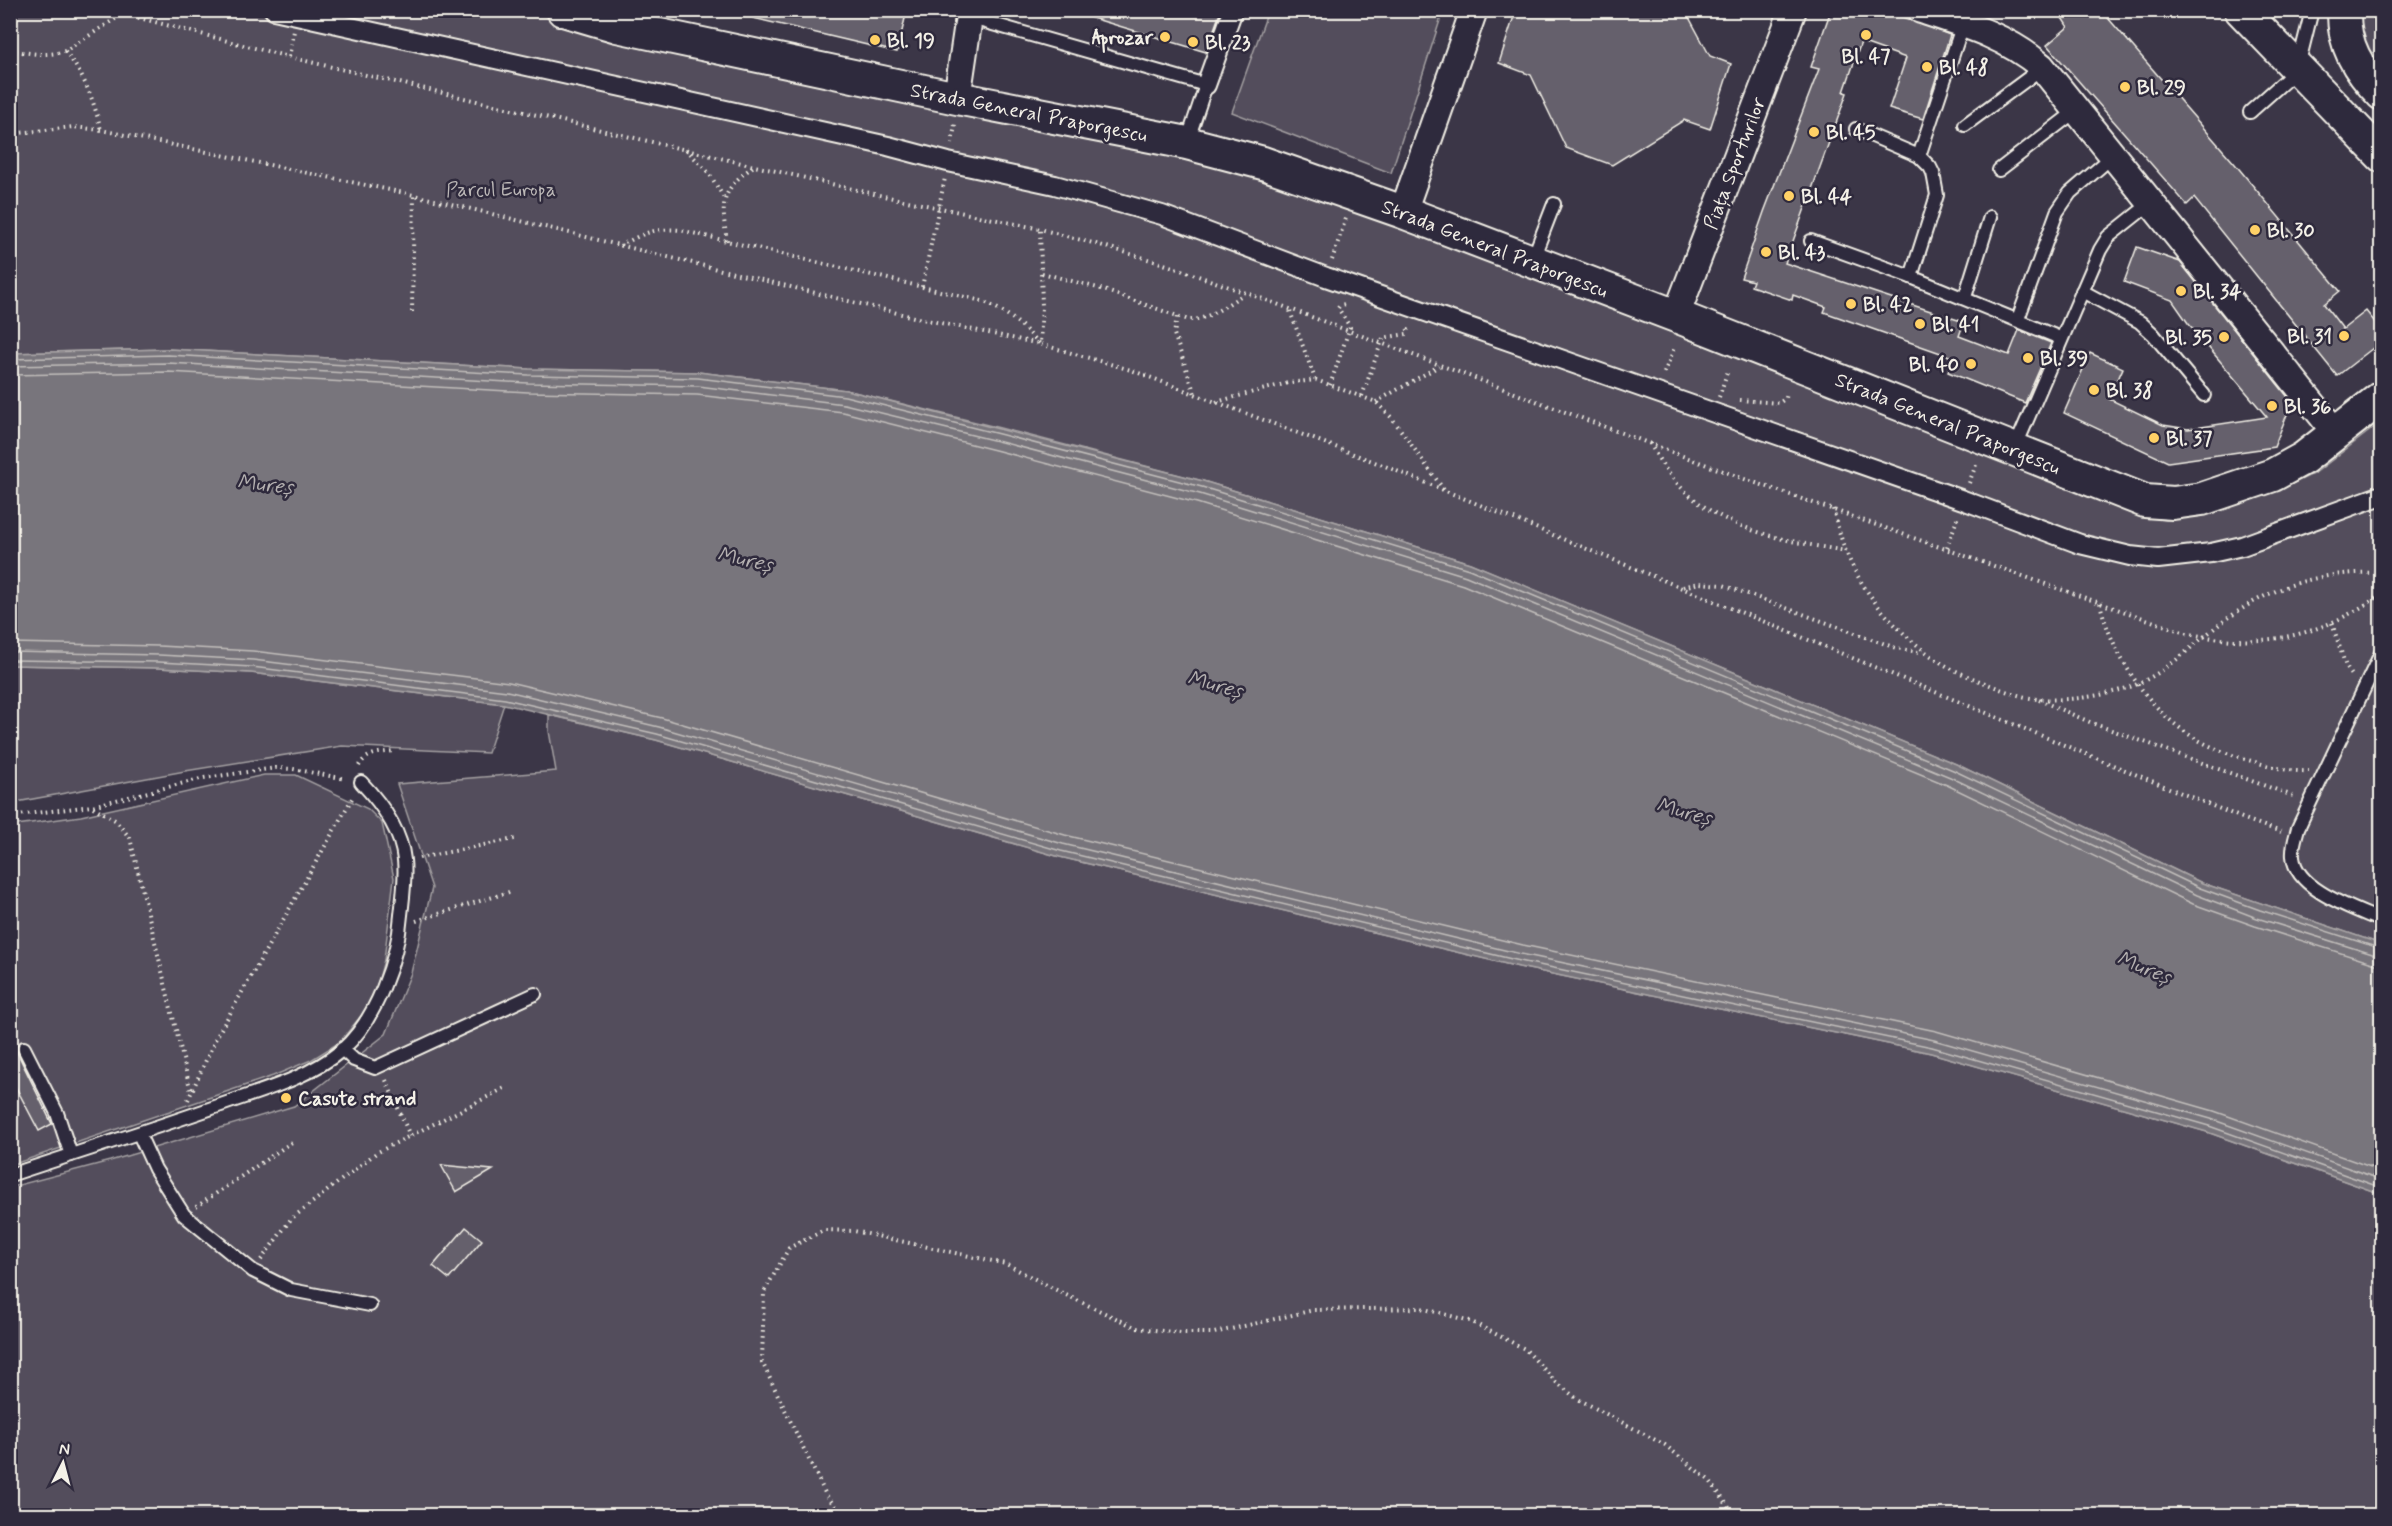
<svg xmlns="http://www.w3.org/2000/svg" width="2392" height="1526" font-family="Mynerve,sans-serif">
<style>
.green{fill:#534e5c;stroke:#a4a0a2;stroke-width:1.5}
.water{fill:#78747b;stroke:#aaa6a7;stroke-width:1.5}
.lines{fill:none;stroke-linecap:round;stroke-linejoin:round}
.shore{stroke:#c2bfbc;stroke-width:1.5}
.building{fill:#65616c;stroke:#f4f1e8;stroke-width:1.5}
.service-casing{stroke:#f4f1e8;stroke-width:16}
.pedestrian-casing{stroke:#f4f1e8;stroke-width:22}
.minor-casing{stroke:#f4f1e8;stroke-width:30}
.tertiary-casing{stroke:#f4f1e8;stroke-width:36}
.path{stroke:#f4f1e8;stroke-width:4;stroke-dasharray:1.5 4.5;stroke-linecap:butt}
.service{stroke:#2f2a3d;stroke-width:12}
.pedestrian{stroke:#2f2a3d;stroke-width:18}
.minor{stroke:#2f2a3d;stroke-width:26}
.tertiary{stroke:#2f2a3d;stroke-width:32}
.poi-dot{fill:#ffd166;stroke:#2f2a3d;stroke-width:2}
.labels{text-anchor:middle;stroke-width:5;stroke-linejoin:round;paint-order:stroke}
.poi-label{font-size:20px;font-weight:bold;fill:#f4f1e8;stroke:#2f2a3d;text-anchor:start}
.street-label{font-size:20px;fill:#f4f1e8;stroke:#2f2a3d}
.park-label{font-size:20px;fill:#bcb8b7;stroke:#2f2a3d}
.water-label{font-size:21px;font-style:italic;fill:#b6b2b2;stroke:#2f2a3d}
</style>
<rect width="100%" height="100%" fill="#3b3647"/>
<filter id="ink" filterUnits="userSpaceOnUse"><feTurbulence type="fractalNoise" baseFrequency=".0167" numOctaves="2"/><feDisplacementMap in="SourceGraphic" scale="12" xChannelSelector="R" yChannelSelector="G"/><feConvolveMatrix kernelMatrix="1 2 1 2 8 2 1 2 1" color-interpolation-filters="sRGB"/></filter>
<g filter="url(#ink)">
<!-- green -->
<g class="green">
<polygon points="520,10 1209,157 1280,176 2146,516 2166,520 2187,517 2296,482 2315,473 2381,422 2381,944 2202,883 1956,764 1470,563 1203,481 1000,428 846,390 698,372 529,369 168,349 11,353 11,11"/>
<polygon points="1268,11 1443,11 1391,173 1232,112"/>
<polygon points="2357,11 2381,11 2381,70 2364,45"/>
<polygon points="11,665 158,668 251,673 504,704 488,753 342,746 185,771 11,803"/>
<polygon points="549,715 656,740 1060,857 1519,967 1931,1053 2207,1132 2381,1194 2381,1515 11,1516 11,1187 110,1161 294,1106 386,1034 411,973 432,888 397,784 556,771 549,731"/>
<polygon points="264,775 296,775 368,809 382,823 394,878 384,960 377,986 364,1012 340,1042 311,1060 273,1076 11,1165 10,826 81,816"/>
</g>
<!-- water -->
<polygon class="water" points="168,349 529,369 698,372 846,390 1203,481 1470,563 1956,764 2202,883 2381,944 2381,1194 2207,1132 1931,1053 1519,967 1060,857 656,740 504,704 251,673 158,668 11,665 11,353"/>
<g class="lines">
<!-- shore -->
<g class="shore">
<polyline points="10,359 168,355 528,375 698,378 845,396 999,434 1202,487 1469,569 1953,770 2200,888 2260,910 2382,949"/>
<polyline points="10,366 168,363 528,383 698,386 844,404 997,441 1200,494 1466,576 1950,777 2197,895 2257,918 2382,957"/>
<polyline points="10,375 168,372 528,392 697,395 843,412 995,450 1197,503 1463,585 1947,785 2193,904 2255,926 2382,966"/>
<polyline points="10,643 159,646 253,651 509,682 662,718 1065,835 1523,945 1936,1031 2214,1111 2382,1171"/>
<polyline points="10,652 159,655 253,660 507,691 659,727 1063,844 1521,954 1934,1040 2211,1119 2382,1180"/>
<polyline points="10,660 159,662 252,667 505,699 657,734 1061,851 1520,961 1932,1047 2209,1126 2382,1188"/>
</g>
</g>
<!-- building -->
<g class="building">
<polygon points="754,10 907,10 897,52 753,18"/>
<polygon points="1083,10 1221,10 1206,52 1082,15"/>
<polygon points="1516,10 1685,10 1710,56 1731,64 1710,129 1684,120 1612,165 1566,148 1531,75 1499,63"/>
<polygon points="1831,10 1884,10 1950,35 1923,119 1889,109 1906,58 1861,42 1844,92 1847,93 1785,263 1964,322 1959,336 2009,355 2019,330 2051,343 2025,403 1948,372 1952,357 1824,312 1826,307 1793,295 1792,300 1751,286 1753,281 1741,278 1764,212 1819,69 1811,67"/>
<polygon points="2057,10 2101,10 2235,164 2340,291 2324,304 2343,329 2366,311 2382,331 2382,341 2337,376 2194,198 2187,205 2047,45 2068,27"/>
<polygon points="2137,247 2180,262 2292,402 2274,447 2168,462 2064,413 2090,353 2123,368 2109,399 2163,425 2188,429 2267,417 2188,323 2172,300 2124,282"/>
<polygon points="10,1034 16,1046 17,1052 52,1124 39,1131 10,1076"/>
<polygon points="441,1165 493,1170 456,1192"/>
<polygon points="466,1227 482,1240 449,1279 433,1266"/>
</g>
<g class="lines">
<defs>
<g id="service">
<polyline points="968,17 1206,85 1187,142"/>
<polyline points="2250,112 2297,70 2312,10"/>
<polyline points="1965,125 2042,68"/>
<polyline points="1856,129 1919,156 1930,167 1933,173 1937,195 1911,277 2060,338"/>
<polyline points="1919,156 1963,24"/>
<polyline points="1999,170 2077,110"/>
<polyline points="1811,241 1911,277"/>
<polyline points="1532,261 1554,204"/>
<polyline points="2082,291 2140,322 2153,334 2204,395"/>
<polyline points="1965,297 1990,217"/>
<polyline points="2018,319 2057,212 2070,193 2114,155"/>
<polyline points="2015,448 2100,250 2108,237 2152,202"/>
<path d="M2382 651 2298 828C2296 836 2292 847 2293 856 2295 890 2355 909 2382 921"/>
<polyline points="24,1048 57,1113 71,1155"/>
<polyline points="342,1049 354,1060 375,1068 535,994"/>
<polyline points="139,1134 155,1169 184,1215 253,1271 291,1290 370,1305"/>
<path d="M10 1175C80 1152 149 1130 218 1106 260 1091 307 1079 342 1050 376 1020 398 959 401 915 403 897 406 878 404 860 401 830 381 803 361 782"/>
</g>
<g id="pedestrian">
<polyline points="274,10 888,146 948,162 1055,185 1162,215 1326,277 1963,500 2080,544 2130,556 2158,559 2211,553 2242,546 2382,495"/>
<polyline points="1206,85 1233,10"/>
</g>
<g id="minor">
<path d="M1921 10C1964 24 2006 36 2041 66L2336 433"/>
<polyline points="957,98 970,10"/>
<polyline points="1403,212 1474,10"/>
<polyline points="1676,316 1793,10"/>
</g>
<g id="tertiary">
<polyline points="563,10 617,26 957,98 1187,143 1263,163 1403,212 1676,316 2145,501 2173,503 2202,499 2273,475 2304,458 2382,397"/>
<polyline points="2241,10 2382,156"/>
<path d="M2344 10C2343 45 2358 70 2382 94"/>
</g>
</defs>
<!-- service casing -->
<use href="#service" class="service-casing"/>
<!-- pedestrian casing -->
<use href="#pedestrian" class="pedestrian-casing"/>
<!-- minor casing -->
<use href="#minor" class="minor-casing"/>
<!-- tertiary casing -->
<use href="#tertiary" class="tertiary-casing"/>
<!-- path -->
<g class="path">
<path d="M109 10 289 57 874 194 1040 229 1100 245 1161 263 1266 300 1739 477 2186 633C2261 650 2318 638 2382 594"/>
<path d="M10 50C29 53 46 57 65 51L123 14"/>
<path d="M65 51C85 77 93 98 101 130"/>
<polyline points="289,57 294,31"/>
<polyline points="10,83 10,106"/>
<polyline points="10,134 73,127 101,130 414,195 922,319 1040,344 1131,370 1380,464 2242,818 2281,832"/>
<polyline points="952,144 955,124"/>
<polyline points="686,149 709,173 724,198"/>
<path d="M727 241C721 203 720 190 754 166"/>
<path d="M620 246C643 233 654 228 680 230L982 301C1007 312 1021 324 1040 344L1042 307 1040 229"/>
<polyline points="1332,260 1346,218"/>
<path d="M1042 273 1098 288 1189 320C1209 320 1227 304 1244 294"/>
<polyline points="2378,277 2382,277"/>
<polyline points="922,287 945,178"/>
<polyline points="1290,311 1315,379"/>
<polyline points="412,312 414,195"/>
<polyline points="1177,317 1174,334 1195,394"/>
<polyline points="1664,373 1674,349"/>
<polyline points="1330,385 1350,327 1338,308 1340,305 1345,304"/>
<polyline points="1362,396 1383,338 1407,334 1408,330 1405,325"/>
<polyline points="1719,397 1728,370"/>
<polyline points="1740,400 1779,403 1786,398 1787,393"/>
<polyline points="1216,402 1288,383 1316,380 1376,402 1392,418 1444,490"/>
<polyline points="1376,402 1439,366"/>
<path d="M1650 443C1689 523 1765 538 1846 551"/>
<polyline points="1969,483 1977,462"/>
<path d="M1833 509C1838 528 1843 547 1852 565 1870 603 1905 639 1940 662 1955 672 1973 678 1990 685 2005 691 2021 697 2037 699 2067 701 2099 697 2127 688 2159 677 2181 656 2206 635 2259 591 2312 570 2382 573"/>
<polyline points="1947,548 1958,516"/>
<polyline points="1683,587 1699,583 1723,585 1896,648 1918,652 1924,651"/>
<path d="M2100 603C2110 649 2144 703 2184 731 2205 746 2230 755 2255 762 2272 767 2291 772 2309 771"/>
<polyline points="2332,623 2346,667 2354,678"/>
<polyline points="2039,700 2092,723 2296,797"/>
<path d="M359 766C367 752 380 753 394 751"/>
<polyline points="93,807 115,820 130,838 191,1092"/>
<polyline points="10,816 92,806 204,778 276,768 293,769 346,779"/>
<polyline points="419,858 519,838"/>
<polyline points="416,921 509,892"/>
<polyline points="386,1080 410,1136"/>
<polyline points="188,1100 216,1038 354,795"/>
<polyline points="196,1207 292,1142"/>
<polyline points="261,1260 291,1219 376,1153 505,1088"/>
<polyline points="843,1516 826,1495 762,1362 764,1292 789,1248 824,1230 854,1231 1006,1264 1066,1295 1137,1328 1181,1333 1214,1333 1314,1310 1421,1308 1470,1321 1525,1349 1556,1382 1576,1398 1665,1445 1710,1481 1735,1516"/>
<polyline points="2336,1516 2348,1516"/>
</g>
<!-- service -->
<use href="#service" class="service"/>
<!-- pedestrian -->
<use href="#pedestrian" class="pedestrian"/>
<!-- minor -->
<use href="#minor" class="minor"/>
<!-- tertiary -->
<use href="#tertiary" class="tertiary"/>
</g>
</g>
<!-- markers -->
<g class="poi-dot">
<circle cx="1866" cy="35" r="6"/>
<circle cx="1165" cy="37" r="6"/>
<circle cx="875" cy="40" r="6"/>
<circle cx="1193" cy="42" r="6"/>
<circle cx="1927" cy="67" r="6"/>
<circle cx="2125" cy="87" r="6"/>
<circle cx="1814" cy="132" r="6"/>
<circle cx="1789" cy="196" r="6"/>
<circle cx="2255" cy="230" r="6"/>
<circle cx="1766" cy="252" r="6"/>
<circle cx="2181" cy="291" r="6"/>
<circle cx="1851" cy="304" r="6"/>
<circle cx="1920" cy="324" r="6"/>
<circle cx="2344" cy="336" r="6"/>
<circle cx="2224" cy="337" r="6"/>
<circle cx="2028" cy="358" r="6"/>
<circle cx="1971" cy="364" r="6"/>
<circle cx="2094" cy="390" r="6"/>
<circle cx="2272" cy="406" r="6"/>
<circle cx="2154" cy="438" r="6"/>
<circle cx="286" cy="1098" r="6"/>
</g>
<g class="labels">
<!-- poi labels -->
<g class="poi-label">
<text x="1153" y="44" text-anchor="end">Aprozar</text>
<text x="887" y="47">Bl. 19</text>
<text x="1205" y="49">Bl. 23</text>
<text x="1866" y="63" text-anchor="middle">Bl. 47</text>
<text x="1939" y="74">Bl. 48</text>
<text x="2137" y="94">Bl. 29</text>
<text x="1826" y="139">Bl. 45</text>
<text x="1801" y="203">Bl. 44</text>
<text x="2267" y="237">Bl. 30</text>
<text x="1778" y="259">Bl. 43</text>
<text x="2193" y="298">Bl. 34</text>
<text x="1863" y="311">Bl. 42</text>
<text x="1932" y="331">Bl. 41</text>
<text x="2332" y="343" text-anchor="end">Bl. 31</text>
<text x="2212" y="344" text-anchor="end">Bl. 35</text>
<text x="2040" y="365">Bl. 39</text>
<text x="1959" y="371" text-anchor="end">Bl. 40</text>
<text x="2106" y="397">Bl. 38</text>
<text x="2284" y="413">Bl. 36</text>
<text x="2166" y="445">Bl. 37</text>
<text x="298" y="1105">Casute strand</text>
</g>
<!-- street labels -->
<g class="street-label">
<text transform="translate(1029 112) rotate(11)" y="7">Strada General Praporgescu</text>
<text transform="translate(1734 163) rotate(-69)" y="7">Piața Sporturilor</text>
<text transform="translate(1495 248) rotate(21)" y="7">Strada General Praporgescu</text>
<text transform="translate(1948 423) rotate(22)" y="7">Strada General Praporgescu</text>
</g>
<!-- park labels -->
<g class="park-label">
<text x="501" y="196">Parcul Europa</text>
</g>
<!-- water labels -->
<g class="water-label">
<text transform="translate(265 484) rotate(6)" y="7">Mureș</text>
<text transform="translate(745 559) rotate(12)" y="7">Mureș</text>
<text transform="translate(1215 684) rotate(15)" y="7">Mureș</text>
<text transform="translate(1684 811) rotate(15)" y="7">Mureș</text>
<text transform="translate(2144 967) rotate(22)" y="7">Mureș</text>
</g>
</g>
<!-- margin -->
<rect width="2392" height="1526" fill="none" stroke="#2f2a3d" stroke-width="36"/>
<rect x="18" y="18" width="2356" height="1490" fill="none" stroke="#f4f1e8" stroke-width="2" filter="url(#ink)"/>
<!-- north arrow -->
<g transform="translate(63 1463) rotate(6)" stroke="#2f2a3d" stroke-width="4.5" paint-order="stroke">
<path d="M0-4.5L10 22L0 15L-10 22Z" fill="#f4f1e8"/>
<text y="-9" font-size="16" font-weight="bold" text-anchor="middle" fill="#f4f1e8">N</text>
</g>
</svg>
